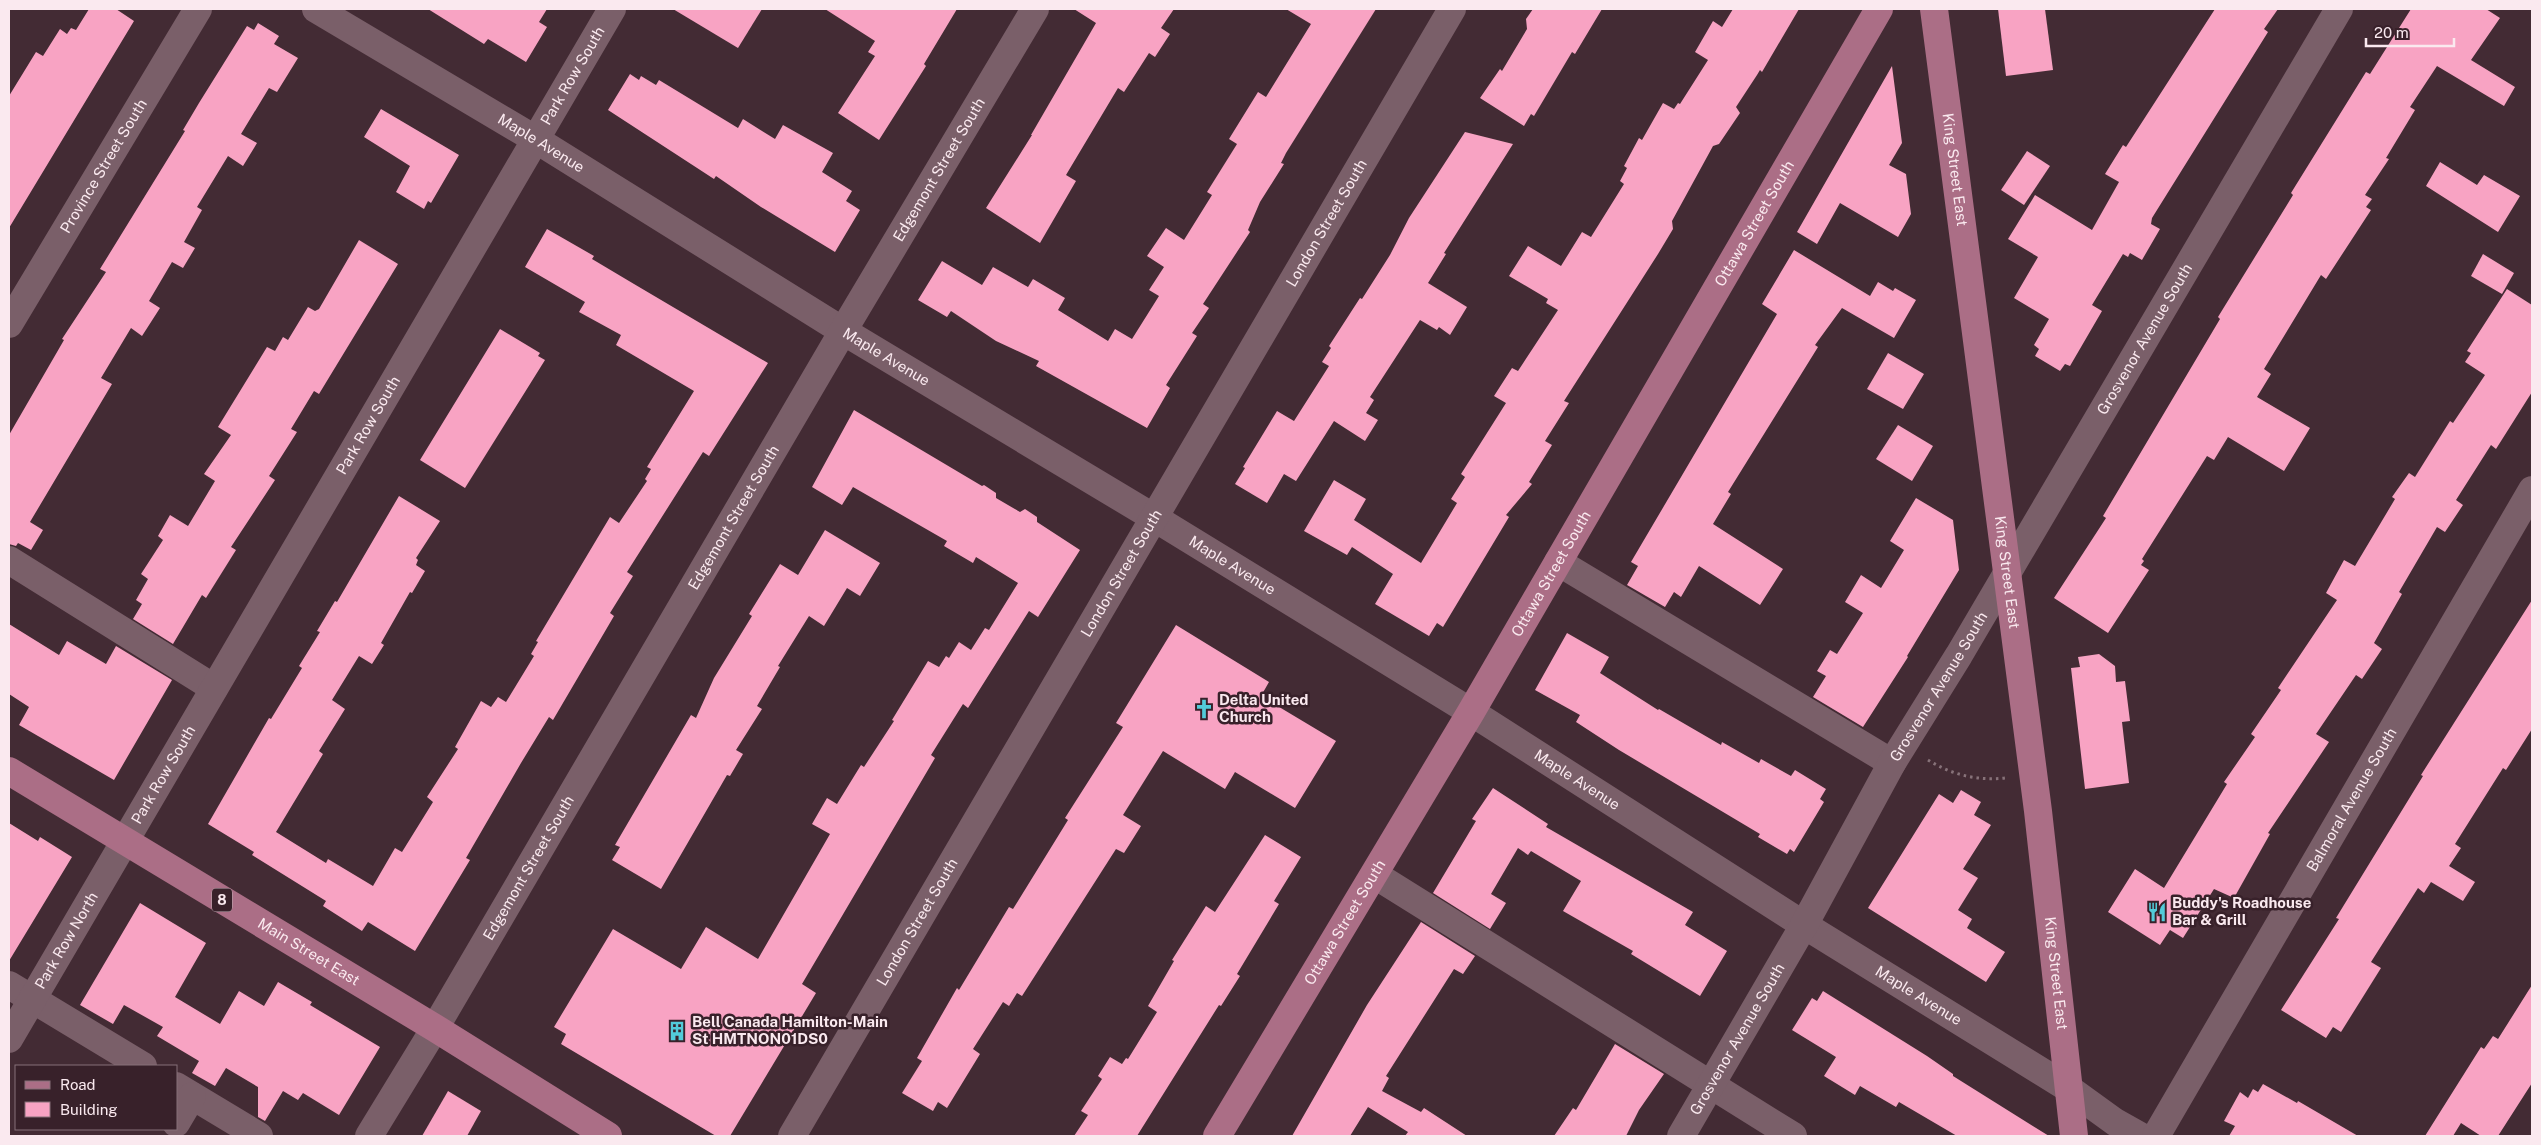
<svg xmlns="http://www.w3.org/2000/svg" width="2541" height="1145" font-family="'Public Sans',sans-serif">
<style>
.building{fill:#f8a3c3}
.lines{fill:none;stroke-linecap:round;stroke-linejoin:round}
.path{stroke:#877279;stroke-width:3;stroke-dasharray:2.5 4;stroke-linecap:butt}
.minor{stroke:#7a5f69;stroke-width:28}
.major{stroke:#ab6e86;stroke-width:28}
.labels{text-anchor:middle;stroke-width:5;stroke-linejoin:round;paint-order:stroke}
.shield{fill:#38212a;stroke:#c0adb4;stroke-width:1}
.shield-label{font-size:14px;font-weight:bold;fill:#fae9ef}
.street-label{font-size:15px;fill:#fae9ef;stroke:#38212a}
.poi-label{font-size:15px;font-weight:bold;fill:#fae9ef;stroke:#38212a;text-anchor:start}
</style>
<rect width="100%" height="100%" fill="#432b34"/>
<!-- building -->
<g class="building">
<polygon points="89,9 116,9 134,21 9,228 9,96 36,52 43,56 60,29 67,34 71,28 76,30"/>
<polygon points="428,9 547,9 539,22 547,27 526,62 488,39 484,44"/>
<polygon points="673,9 762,9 738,48"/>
<polygon points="825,9 957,9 924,64 926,66 879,140 838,113 875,56 868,52 875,41"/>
<polygon points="1074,9 1174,9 1161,28 1170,34 1155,57 1149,53 1124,92 1118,88 1066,175 1076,181 1040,243 986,208 1032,135 1031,135 1096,23"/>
<polygon points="1286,9 1376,9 1286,153 1281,163 1284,164 1260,202 1248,230 1250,232 1203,304 1209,308 1192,333 1197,336 1166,385 1170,388 1147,428 1036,366 1039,361 996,341 951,311 947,317 918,300 942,261 982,285 993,267 1028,287 1033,279 1065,298 1058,310 1108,341 1115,329 1132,339 1159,296 1149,290 1164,267 1147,256 1166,228 1184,240 1212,195 1207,192 1237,144 1229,139 1258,92 1266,97 1311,24"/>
<polygon points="1533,9 1602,9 1575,54 1572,52 1534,116 1531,114 1524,126 1480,98 1500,69 1502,71 1527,29 1526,19"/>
<polygon points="1733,9 1799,9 1762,72 1760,70 1757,75 1736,107 1740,113 1719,144 1713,146 1672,221 1673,229 1658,254 1564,401 1569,403 1545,441 1552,445 1529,482 1532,484 1506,515 1509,517 1443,627 1437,623 1429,636 1375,604 1393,574 1352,547 1347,555 1304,531 1334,480 1366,499 1354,520 1421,563 1457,503 1451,499 1465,477 1461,474 1506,403 1494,396 1512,368 1518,371 1558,310 1546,303 1548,299 1509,276 1528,246 1561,266 1582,232 1591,237 1624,184 1620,181 1627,168 1624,166 1639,138 1642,140 1663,103 1674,109 1678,103 1680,104 1708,60 1695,52 1713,21 1722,27"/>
<polygon points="1998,9 2045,9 2053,70 2006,76"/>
<polygon points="2215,9 2278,9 2264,29 2268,32 2152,218 2151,224 2160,229 2142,260 2130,253 2128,257 2123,254 2092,305 2102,311 2070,366 2065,364 2060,371 2035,356 2039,349 2034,345 2049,319 2014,298 2038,257 2008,239 2035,195 2092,230 2119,182 2105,174 2123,145 2126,147"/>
<polygon points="2411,9 2486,9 2500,18 2471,60 2515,87 2504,106 2437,66 2410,107 2415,110 2386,158 2389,159 2365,195 2372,199 2366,207 2371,210 2326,279 2321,275 2264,369 2271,374 2257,397 2310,428 2284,471 2228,437 2214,460 2207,456 2142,559 2144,561 2141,565 2149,570 2108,633 2054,598 2106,518 2103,516 2220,319 2218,317 2293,195 2291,193 2366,72 2370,74"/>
<polygon points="258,23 279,36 274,44 298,58 277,92 269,88 241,134 257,143 243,166 228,156 197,207 202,210 184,242 195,248 183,268 172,262 149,301 160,308 142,336 131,328 101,378 112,384 30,522 43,530 31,550 18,543 16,546 9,544 9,435 64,340 62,339 106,272 100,269 185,131 183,130 199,103 247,26 254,30"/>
<polygon points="1892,66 1902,143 1889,165 1906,174 1911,214 1898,237 1840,203 1817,244 1797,232"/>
<polygon points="630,74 639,80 641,76 656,85 659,80 738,128 743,119 775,139 783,125 833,153 822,172 852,191 846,201 860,210 835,252 761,207 716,176 714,179 608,110"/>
<polygon points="381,109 459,155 431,203 428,201 424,209 396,192 410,166 364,137"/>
<polygon points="1465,132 1513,144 1444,253 1446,254 1428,283 1467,307 1450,335 1439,327 1437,330 1420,320 1370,397 1374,400 1366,413 1378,420 1365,441 1334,421 1296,481 1284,474 1267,503 1235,484 1245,468 1243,467 1277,411 1294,421 1329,366 1322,362 1331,348 1329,346 1360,298 1362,299 1390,255 1409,218"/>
<polygon points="2027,151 2050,166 2024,205 2001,190"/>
<polygon points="2440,162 2477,185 2484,175 2520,196 2498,232 2426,186"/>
<polygon points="547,229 594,256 592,259 634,284 768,363 709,456 703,452 627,572 633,576 610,613 614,616 553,720 549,717 521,763 466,858 470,860 415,951 368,922 362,931 323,906 326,901 252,855 254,852 208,824 269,718 271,719 302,668 299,666 320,632 317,631 335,601 337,602 399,496 440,521 416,558 418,560 416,565 425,571 412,593 410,592 381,643 384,645 372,664 359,656 332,700 345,709 319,751 323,754 276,832 326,863 328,859 373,886 395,848 402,852 433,802 427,797 458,749 455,747 481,701 491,707 498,697 506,702 534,656 531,654 538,642 536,641 610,517 619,523 647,481 645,479 651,469 647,467 694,391 616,345 621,335 579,312 585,302 525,267"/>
<polygon points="359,240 398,264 319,394 314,391 291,429 297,432 269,476 275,480 231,547 236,550 206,598 202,595 173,644 133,619 142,604 136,600 148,579 141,574 163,540 158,536 170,515 188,526 215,481 204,474 231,435 218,427 267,347 275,351 283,337 288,340 308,307 315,311 319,309"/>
<polygon points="1794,250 1870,296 1878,282 1893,291 1895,288 1916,300 1894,338 1842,308 1815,345 1818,347 1728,492 1731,494 1713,524 1783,569 1760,605 1699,566 1681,597 1674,592 1665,607 1627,585 1638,566 1631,562 1777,314 1762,304"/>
<polygon points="2483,254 2514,273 2502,294 2471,276"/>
<polygon points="2507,289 2532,305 2532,392 2496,449 2491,445 2456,500 2463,505 2445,532 2437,527 2399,592 2402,594 2374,643 2382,649 2362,679 2356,675 2316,734 2329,742 2268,833 2270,834 2234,898 2214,889 2183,938 2170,930 2160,945 2108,912 2135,869 2164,888 2227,784 2224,782 2255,737 2251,734 2281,690 2278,688 2337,600 2326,593 2344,560 2355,566 2395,499 2392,497 2409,473 2415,477 2450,421 2453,423 2485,375 2465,362 2471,353 2467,351"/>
<polygon points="500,329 540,353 538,356 545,360 465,488 420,460"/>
<polygon points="1888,353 1924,374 1903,409 1867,389"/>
<polygon points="854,410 982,486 984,485 996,493 996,498 1020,512 1025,509 1037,517 1037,522 1080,550 1038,617 1029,611 968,708 963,704 931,755 935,758 802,984 816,993 730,1136 716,1136 561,1044 566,1034 554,1027 613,929 681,969 706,927 758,959 830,834 812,824 827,798 837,804 861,765 864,767 894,721 892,720 928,661 939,667 946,656 949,658 959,642 971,650 985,628 989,630 1018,583 976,557 973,563 944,546 947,541 853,487 842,505 812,487"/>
<polygon points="1898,425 1933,446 1912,481 1876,459"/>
<polygon points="1916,498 1953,520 1959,570 1907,656 1908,657 1863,727 1813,697 1826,676 1817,671 1830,650 1837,654 1863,613 1845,602 1861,575 1881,588 1904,550 1890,541"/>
<polygon points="825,530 880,563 860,596 847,588 824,626 809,616 778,666 780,667 757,706 762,709 736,750 743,754 730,776 727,775 661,889 612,860 620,847 615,845 691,715 696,718 714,678 752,616 749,614 780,564 798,575"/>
<polygon points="2532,600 2532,729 2506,770 2503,768 2455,844 2461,848 2449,866 2475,882 2463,901 2431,882 2424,893 2418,888 2371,962 2381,968 2341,1032 2333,1027 2326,1038 2281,1010 2339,919 2336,918 2423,776 2421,775"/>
<polygon points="9,624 59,655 67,641 106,664 116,646 172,680 114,780 19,725 29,707 9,694"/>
<polygon points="1176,625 1269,682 1261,696 1336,741 1295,808 1235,772 1225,789 1163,751 1123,815 1141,826 1124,853 1116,849 1022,996 1017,993 1009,1006 1003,1002 973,1049 980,1054 947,1108 938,1102 933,1111 902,1093 922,1061 917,1058 957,988 959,990 1009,907 1013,909 1068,820 1065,818 1123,727 1116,723"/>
<polygon points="1567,633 1609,657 1600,673 1658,710 1659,709 1721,745 1722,742 1759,763 1761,759 1791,776 1795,770 1826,789 1820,799 1824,802 1794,852 1790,849 1787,854 1758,837 1760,834 1619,750 1576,722 1580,715 1535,690"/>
<polygon points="2099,654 2115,666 2116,682 2125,681 2130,721 2122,722 2129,783 2085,789 2071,668 2080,667 2078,657"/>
<polygon points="1493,788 1548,824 1546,827 1693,912 1685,925 1727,951 1700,996 1631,954 1633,951 1563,911 1581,881 1531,851 1528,855 1518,848 1491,894 1506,903 1490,929 1433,893 1476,821 1472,819"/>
<polygon points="1961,790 1981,802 1974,815 1991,825 1963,869 1978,878 1958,910 1972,919 1967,928 2005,952 1986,982 1868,908 1939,794 1953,803"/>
<polygon points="9,823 38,841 40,837 72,857 9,961"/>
<polygon points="1265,835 1301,857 1274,901 1279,904 1237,974 1240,976 1221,1006 1219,1005 1137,1136 1074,1136 1088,1115 1081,1111 1102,1079 1098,1076 1110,1057 1122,1064 1126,1058 1128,1059 1157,1012 1148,1006 1174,961 1172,960 1206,906 1215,912"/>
<polygon points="140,903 206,943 175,997 220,1024 239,991 264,1006 278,982 312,1002 310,1005 380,1047 339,1115 303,1093 298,1100 283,1091 265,1121 258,1117 258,1087 226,1068 215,1086 192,1073 199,1061 157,1036 163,1027 124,1005 113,1024 80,1005"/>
<polygon points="1421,922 1475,956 1463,974 1454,969 1386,1076 1389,1078 1382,1091 1421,1112 1424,1108 1467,1136 1405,1136 1408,1132 1368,1107 1350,1136 1292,1136 1367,1005"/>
<polygon points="2532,985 2532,1083 2498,1136 2481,1136 2461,1123 2453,1136 2425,1136 2481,1047 2484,1049 2493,1036 2498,1039"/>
<polygon points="1823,991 1927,1056 1953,1074 1953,1076 2049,1136 1957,1136 1899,1102 1896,1107 1860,1086 1855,1095 1824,1076 1836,1057 1792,1030 1812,998 1817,1001"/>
<polygon points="1615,1044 1664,1074 1639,1110 1626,1136 1554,1136 1573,1108 1576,1110"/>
<polygon points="2263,1084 2297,1103 2298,1101 2358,1136 2229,1136 2235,1126 2224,1121 2240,1092 2248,1098 2253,1089 2258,1092"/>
<polygon points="448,1091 481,1111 467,1136 422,1136"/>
</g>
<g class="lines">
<!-- path -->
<path class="path" d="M1928 760C1952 775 1978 781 2005 778"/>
<!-- minor -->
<g class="minor">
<path id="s1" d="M316 9 535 139 843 331 1153 517 1471 712 1804 925 2068 1088 2115 1122 2140 1136"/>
<path id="s2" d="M9 324 198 9"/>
<polyline points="9,560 214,688"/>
<polyline points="1558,562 1892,763"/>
<polyline points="1375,875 1793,1136"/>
<polyline points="9,985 143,1066"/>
<path id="s3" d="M9 1039 612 9"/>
<polyline points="176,1086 259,1136"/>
<polyline points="176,1123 192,1096"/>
<path id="s4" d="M369 1136 435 1028 843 331 1035 9"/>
<path id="s5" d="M792 1136 1452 9"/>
<path id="s6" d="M1681 1136 1804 925 1892 763 1959 655 2339 9"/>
<path id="s7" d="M2156 1136 2532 490"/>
</g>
<!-- major -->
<g class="major">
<path id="s8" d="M1934 9 2038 811 2074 1136"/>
<path id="s9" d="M9 771 435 1028 608 1136"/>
<path id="s10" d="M1217 1136 1471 712 1879 9"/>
</g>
</g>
<!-- icons -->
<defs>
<symbol id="church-bare" viewBox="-9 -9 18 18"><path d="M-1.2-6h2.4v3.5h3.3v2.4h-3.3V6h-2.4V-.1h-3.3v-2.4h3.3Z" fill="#52cbd9" stroke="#38212a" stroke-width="2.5" paint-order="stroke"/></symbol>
<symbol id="restaurant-bare" viewBox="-9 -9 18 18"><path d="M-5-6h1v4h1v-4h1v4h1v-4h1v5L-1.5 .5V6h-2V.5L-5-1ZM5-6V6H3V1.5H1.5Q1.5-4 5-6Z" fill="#52cbd9" stroke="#38212a" stroke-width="2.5" paint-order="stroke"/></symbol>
<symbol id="building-bare" viewBox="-9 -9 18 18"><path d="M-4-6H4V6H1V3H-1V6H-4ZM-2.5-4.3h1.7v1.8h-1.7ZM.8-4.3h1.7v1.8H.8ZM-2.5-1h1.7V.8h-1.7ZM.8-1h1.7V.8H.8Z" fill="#52cbd9" stroke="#38212a" stroke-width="2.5" paint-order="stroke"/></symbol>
</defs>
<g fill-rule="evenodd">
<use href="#church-bare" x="1190" y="695" width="28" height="28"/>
<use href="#restaurant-bare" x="2143" y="898" width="28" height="28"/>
<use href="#building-bare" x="663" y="1017" width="28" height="28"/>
</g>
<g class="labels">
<!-- shield labels -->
<rect class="shield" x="212" y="888.5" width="20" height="23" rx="4"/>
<g class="shield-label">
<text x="222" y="905">8</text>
</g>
<!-- street labels -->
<g class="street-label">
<text dy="5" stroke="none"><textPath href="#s3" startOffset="1116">Park Row South</textPath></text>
<text dy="5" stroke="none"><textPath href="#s1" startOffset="262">Maple Avenue</textPath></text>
<text dy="5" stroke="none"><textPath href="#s2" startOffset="184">Province Street South</textPath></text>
<text dy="5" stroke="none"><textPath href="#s4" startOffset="1122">Edgemont Street South</textPath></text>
<text dy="5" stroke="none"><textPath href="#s8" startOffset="162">King Street East</textPath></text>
<text dy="5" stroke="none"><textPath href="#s5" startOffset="1058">London Street South</textPath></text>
<text dy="5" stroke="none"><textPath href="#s10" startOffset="1059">Ottawa Street South</textPath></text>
<text dy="5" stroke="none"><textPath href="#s6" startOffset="922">Grosvenor Avenue South</textPath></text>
<text dy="5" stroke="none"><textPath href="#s1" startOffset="668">Maple Avenue</textPath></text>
<text dy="5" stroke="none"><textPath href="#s3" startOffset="711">Park Row South</textPath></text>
<text dy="5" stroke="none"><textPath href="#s4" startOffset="718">Edgemont Street South</textPath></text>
<text dy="5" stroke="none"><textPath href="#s1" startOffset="1072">Maple Avenue</textPath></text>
<text dy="5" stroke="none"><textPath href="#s5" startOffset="652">London Street South</textPath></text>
<text dy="5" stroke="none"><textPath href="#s8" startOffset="568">King Street East</textPath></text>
<text dy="5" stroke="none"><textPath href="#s10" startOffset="654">Ottawa Street South</textPath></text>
<text dy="5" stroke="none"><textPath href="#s6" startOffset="518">Grosvenor Avenue South</textPath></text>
<text dy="5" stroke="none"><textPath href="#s3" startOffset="306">Park Row South</textPath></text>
<text dy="5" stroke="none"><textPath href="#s1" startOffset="1478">Maple Avenue</textPath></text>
<text dy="5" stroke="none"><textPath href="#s7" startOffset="389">Balmoral Avenue South</textPath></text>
<text dy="5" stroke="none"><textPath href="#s4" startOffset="312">Edgemont Street South</textPath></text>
<text dy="5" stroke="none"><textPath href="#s5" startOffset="248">London Street South</textPath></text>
<text dy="5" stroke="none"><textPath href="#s10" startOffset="249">Ottawa Street South</textPath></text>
<text dy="5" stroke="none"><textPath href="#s3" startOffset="114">Park Row North</textPath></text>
<text dy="5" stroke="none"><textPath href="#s9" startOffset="350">Main Street East</textPath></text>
<text dy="5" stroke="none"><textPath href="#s8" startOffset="972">King Street East</textPath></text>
<text dy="5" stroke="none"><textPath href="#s1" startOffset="1882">Maple Avenue</textPath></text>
<text dy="5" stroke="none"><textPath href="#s6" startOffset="112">Grosvenor Avenue South</textPath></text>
</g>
<!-- poi labels -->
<g class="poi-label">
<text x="1219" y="705">Delta United<tspan x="1219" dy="17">Church</tspan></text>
<text x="2172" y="908">Buddy's Roadhouse<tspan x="2172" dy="17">Bar &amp; Grill</tspan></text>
<text x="692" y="1027">Bell Canada Hamilton-Main<tspan x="692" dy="17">St HMTNON01DS0</tspan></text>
</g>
</g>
<!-- border -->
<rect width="2541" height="1145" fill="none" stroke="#fae9ef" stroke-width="20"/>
<!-- legend -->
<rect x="15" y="1065" width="162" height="65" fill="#38212a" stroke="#867179"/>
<rect x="25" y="1081" width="25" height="8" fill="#ab6e86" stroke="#867179"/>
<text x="60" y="1090" font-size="15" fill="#fae9ef">Road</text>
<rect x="25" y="1102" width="25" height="15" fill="#f8a3c3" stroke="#867179"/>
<text x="60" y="1115" font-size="15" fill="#fae9ef">Building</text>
<!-- scale -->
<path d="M2366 38v8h88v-8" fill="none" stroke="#fae9ef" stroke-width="2.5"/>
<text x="2374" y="38" font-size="15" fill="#fae9ef" stroke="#38212a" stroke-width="4" paint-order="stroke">20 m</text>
</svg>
